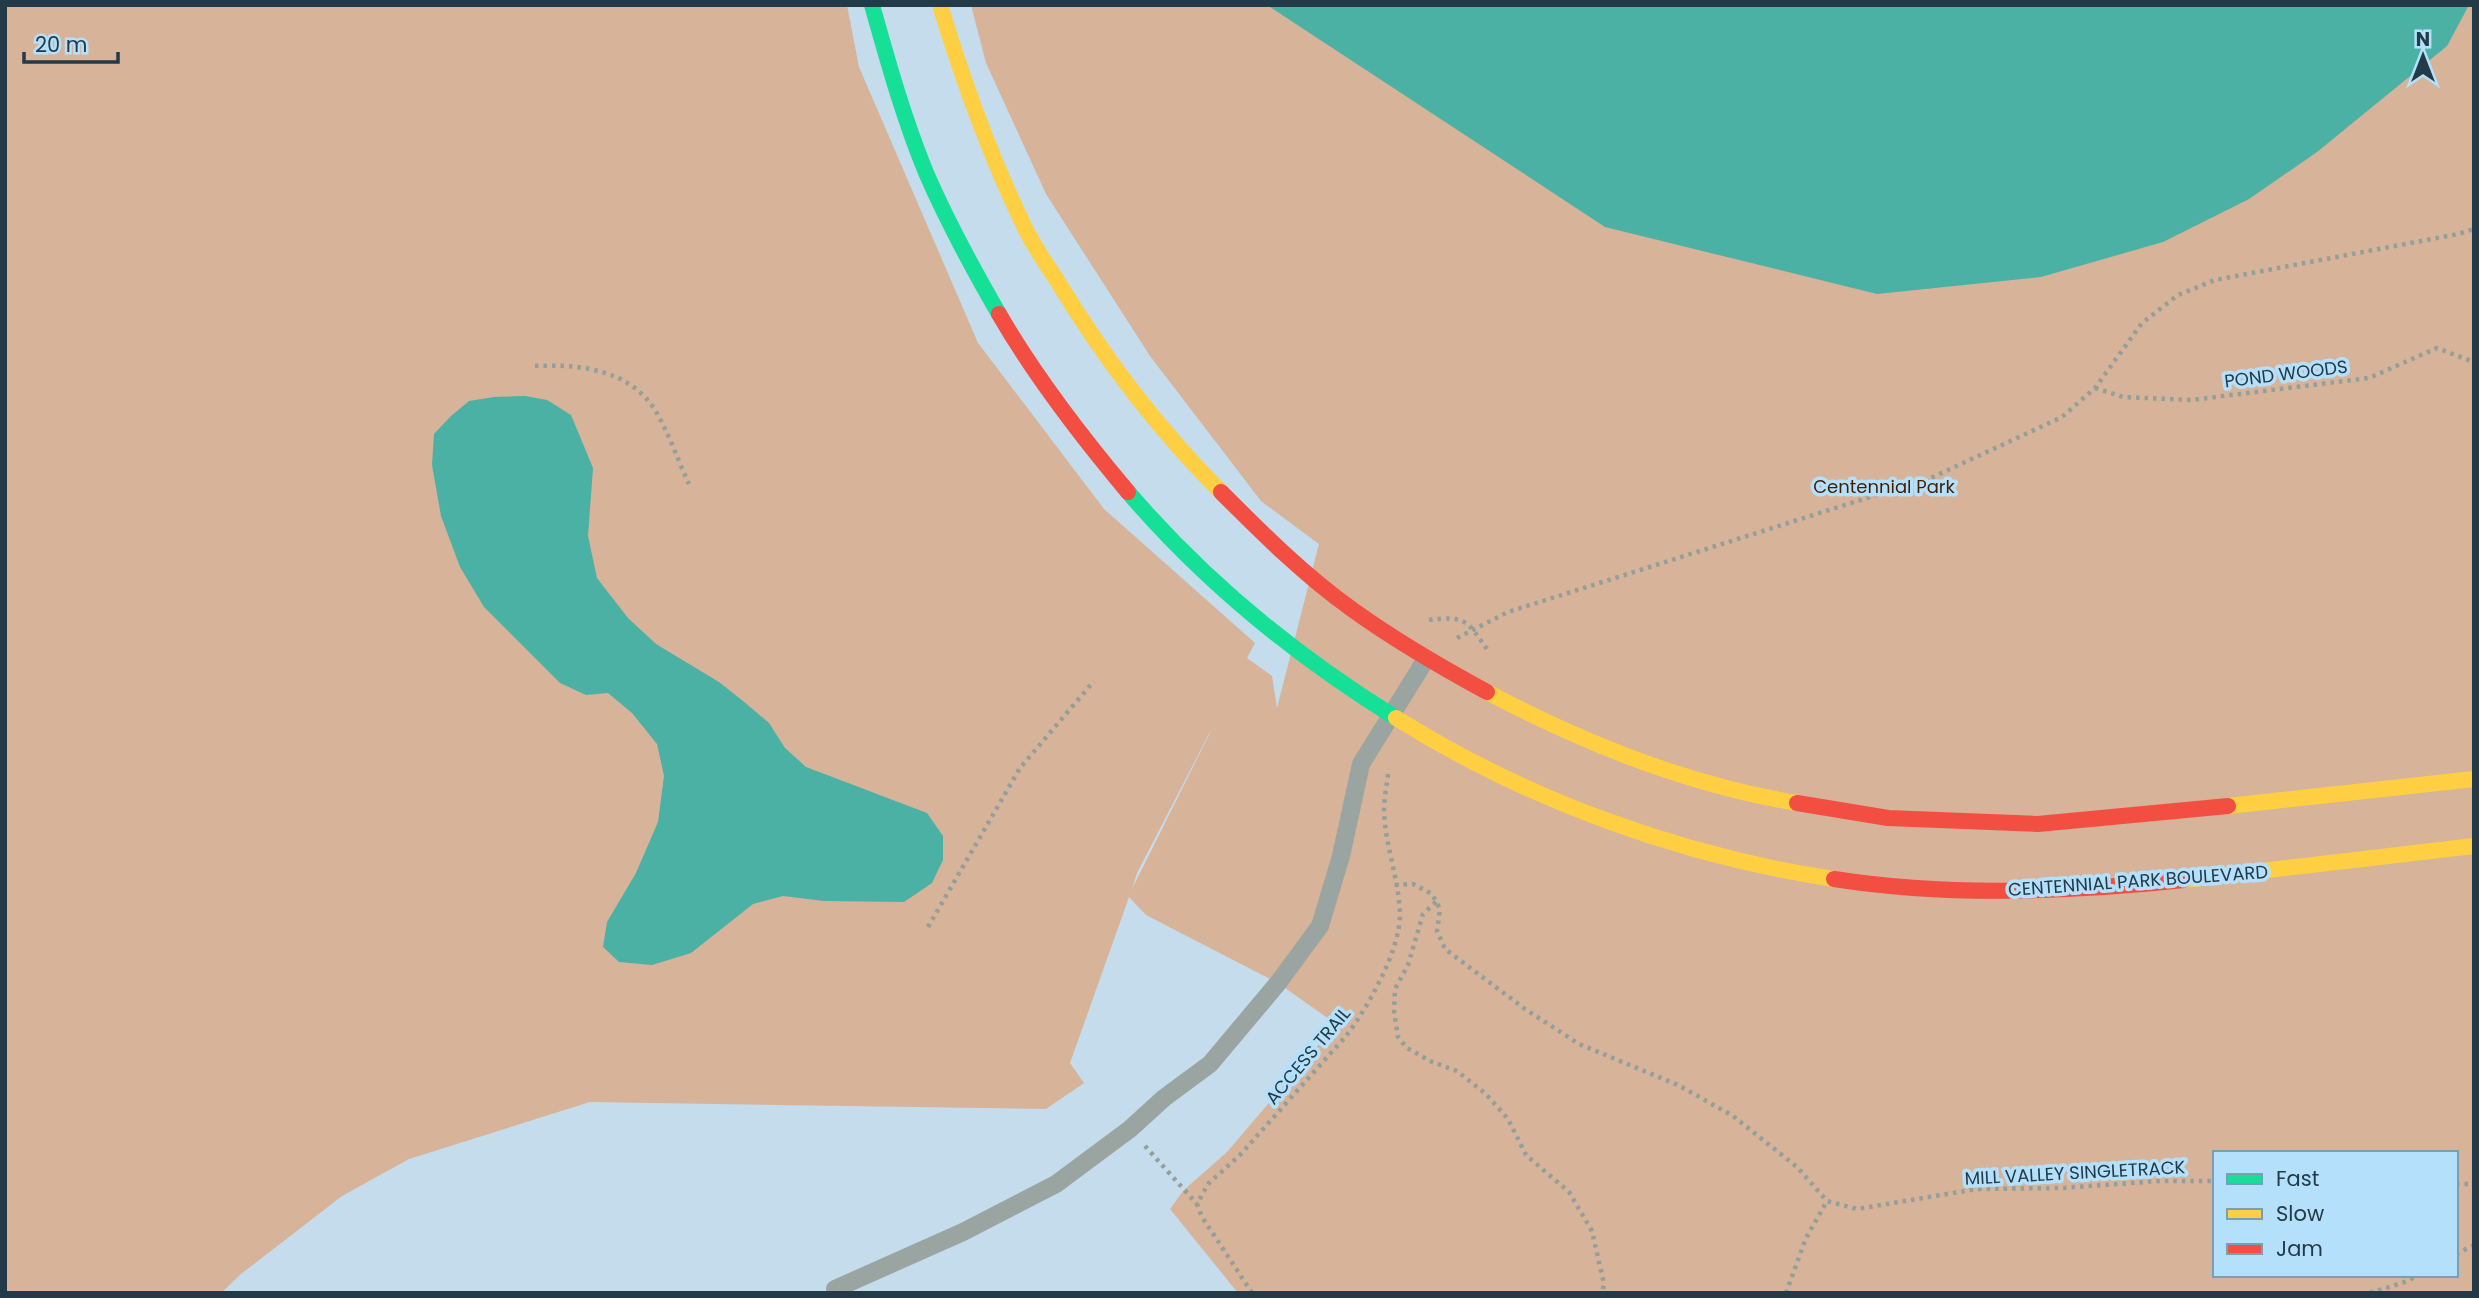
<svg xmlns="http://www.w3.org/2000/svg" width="2479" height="1298" font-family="Poppins,sans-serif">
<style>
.green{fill:#d6b399;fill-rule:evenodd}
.water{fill:#4ab1a4}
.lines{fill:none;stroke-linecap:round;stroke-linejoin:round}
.path{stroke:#949e9a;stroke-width:4.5;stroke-dasharray:3.5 5;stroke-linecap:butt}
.lane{stroke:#9aa5a1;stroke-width:18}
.fast{stroke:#16e098;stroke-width:16}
.slow{stroke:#ffcf43;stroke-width:16}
.jam{stroke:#f24e42;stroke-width:16}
.labels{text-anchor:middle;stroke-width:7;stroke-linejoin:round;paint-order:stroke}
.street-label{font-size:18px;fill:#233a48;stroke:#b4e0fb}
.park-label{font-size:18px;fill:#421e00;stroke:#b4e0fb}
</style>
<rect width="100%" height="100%" fill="#c4dceb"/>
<!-- green -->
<path class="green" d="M5 5H847L859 67 978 343 1104 509 1255 643 1247 658 1272 676 1277 708 1319 544 1261 501 1150 356 1046 194 986 63 971 5H2474V1291L1238 1293 1170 1209 1184 1190 1227 1152 1336 1024 1278 983 1146 915 1129 897 1070 1063 1084 1083 1046 1109 590 1102 409 1159 342 1196 241 1274 221 1293H5ZM1211 730V731L1132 889 1137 873ZM2215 1153H2456V1275H2215Z"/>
<!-- water -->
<g class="water">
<polygon points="1267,5 2469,5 2447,46 2317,152 2249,199 2163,242 2041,277 1877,294 1605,227"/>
<polygon points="525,396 547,400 571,415 593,468 588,536 597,578 628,618 656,644 719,682 743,701 769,723 785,748 806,767 927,813 943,836 943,860 932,883 904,902 824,901 783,896 753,904 691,953 652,965 619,962 603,947 607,922 636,873 658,822 664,776 657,744 632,713 608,693 586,695 560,683 484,607 460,567 441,516 432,465 434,434 451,416 469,401 494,397"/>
</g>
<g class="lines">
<!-- path -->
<g class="path">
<path d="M535 366C579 364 629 369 655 410 669 433 678 461 689 484"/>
<polyline points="2095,388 2123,397 2191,400 2369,378 2437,348 2474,362"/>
<path d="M1429 620C1468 615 1467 622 1489 652"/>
<polyline points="1457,638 1508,612 1933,477 2062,417 2095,388 2142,323 2178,295 2215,280 2458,234 2474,229"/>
<polyline points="1395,885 1413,884 1432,894 1440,909 1437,931 1445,949 1525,1009 1579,1044 1678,1085 1733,1116 1797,1167 1827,1201 1857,1209 1977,1189 2062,1188 2160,1181 2215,1181"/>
<polyline points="1436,902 1423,914 1408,965 1395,989 1394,1011 1398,1037 1407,1048 1430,1061 1457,1071 1486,1094 1508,1119 1526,1155 1569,1192 1592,1231 1604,1284 1602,1293"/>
<polyline points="928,927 1020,768 1094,681"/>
<polyline points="1145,1146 1197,1204"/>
<polyline points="2456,1184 2474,1184"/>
<polyline points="2456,1254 2474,1245"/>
<path d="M1252 1293 1202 1217 1197 1204 1208 1184 1240 1155 1346 1036C1368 1007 1400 951 1400 914 1399 878 1384 843 1384 807 1385 794 1387 782 1389 769"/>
<polyline points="1786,1293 1806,1238 1827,1201"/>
<polyline points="2370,1293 2408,1281 2418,1275"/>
</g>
<!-- lane -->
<polyline class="lane" points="835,1289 963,1232 1056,1184 1130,1129 1164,1098 1210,1064 1278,983 1320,926 1341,856 1361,764 1426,659"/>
<!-- fast -->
<g class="fast">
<path d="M872 5C888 62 904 120 927 175 948 223 973 269 999 314"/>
<path d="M1128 492C1205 582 1296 656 1396 718"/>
</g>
<!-- slow -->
<g class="slow">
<path d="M940 5C963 81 990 156 1025 228 1034 247 1047 265 1058 282 1104 358 1158 429 1221 492"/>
<path d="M1487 692C1585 744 1687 785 1797 803"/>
<path d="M1396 718C1527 800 1681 856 1834 879"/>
<polyline points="2228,806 2474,779"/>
<polyline points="2184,880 2474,846"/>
</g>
<!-- jam -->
<g class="jam">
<path d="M999 314C1036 378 1081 436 1128 492"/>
<path d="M1221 492C1262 533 1305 576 1353 610 1396 641 1441 667 1487 692"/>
<polyline points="1797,803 1888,818 2038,824 2228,806"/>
<path d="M1834 879C1950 897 2067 892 2184 880"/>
</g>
</g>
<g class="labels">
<!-- street labels -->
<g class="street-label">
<text transform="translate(2286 374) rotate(-7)" y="6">POND WOODS</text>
<text transform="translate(2138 881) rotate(-4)" y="6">CENTENNIAL PARK BOULEVARD</text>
<text transform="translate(1308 1056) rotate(-50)" y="6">ACCESS TRAIL</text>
<text transform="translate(2075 1173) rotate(-3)" y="6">MILL VALLEY SINGLETRACK</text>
</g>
<!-- park labels -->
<g class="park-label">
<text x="1884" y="493">Centennial Park</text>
</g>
</g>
<!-- border -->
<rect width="2479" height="1298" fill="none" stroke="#233a48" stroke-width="14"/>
<!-- legend -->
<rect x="2213" y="1151" width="245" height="126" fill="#b4e0fb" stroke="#7a9eb3" stroke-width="2"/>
<rect x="2227" y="1174" width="35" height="10" fill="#16e098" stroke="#7a9eb3" stroke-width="2"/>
<text x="2276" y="1186" font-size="21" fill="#233a48">Fast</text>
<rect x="2227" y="1209" width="35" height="10" fill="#ffcf43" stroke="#7a9eb3" stroke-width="2"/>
<text x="2276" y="1221" font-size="21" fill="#233a48">Slow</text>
<rect x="2227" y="1244" width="35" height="10" fill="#f24e42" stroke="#7a9eb3" stroke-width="2"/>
<text x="2276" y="1256" font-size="21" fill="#233a48">Jam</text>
<!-- north arrow -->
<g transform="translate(2423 56)" stroke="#b4e0fb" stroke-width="5" paint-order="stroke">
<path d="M0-5L12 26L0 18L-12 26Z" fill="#233a48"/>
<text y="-10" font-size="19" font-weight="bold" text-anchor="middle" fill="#233a48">N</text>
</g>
<!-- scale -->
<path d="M24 52v10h94v-10" fill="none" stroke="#233a48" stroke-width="3.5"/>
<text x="35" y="52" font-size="21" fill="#233a48" stroke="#b4e0fb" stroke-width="5" paint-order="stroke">20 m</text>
</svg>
